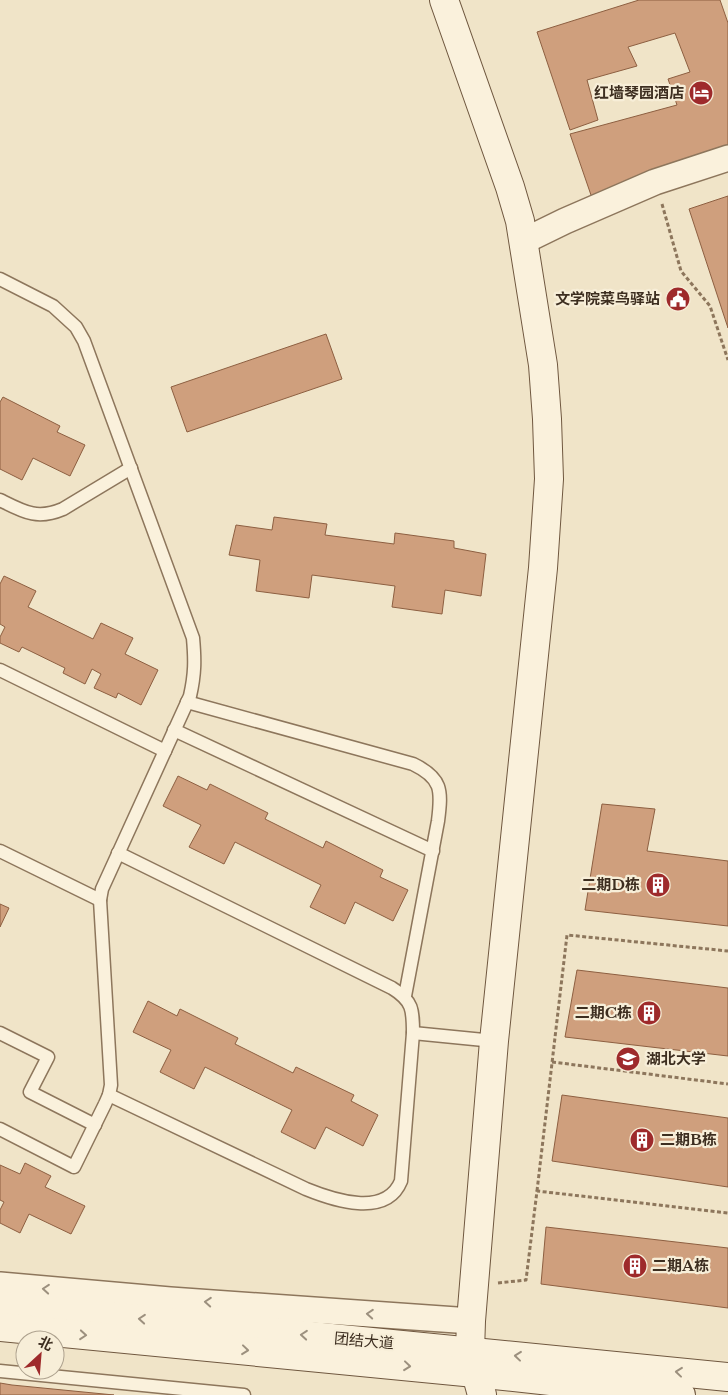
<svg xmlns="http://www.w3.org/2000/svg" width="728" height="1395" font-family="'Libre Baskerville','Noto Sans SC',serif">
<style>
.building{fill:#cf9f7d;stroke:#8d5f41}
.lines{fill:none;stroke-linecap:round;stroke-linejoin:round}
.lane-casing{stroke:#8d765c;stroke-width:15}
.street-casing{stroke:#8d765c;stroke-width:28}
.secondary-casing{stroke:#6f573f;stroke-width:30}
.path{stroke:#8d765c;stroke-width:3;stroke-dasharray:4 2.5;stroke-linecap:butt}
.lane{stroke:#faf1dc;stroke-width:12}
.street{stroke:#faf1dc;stroke-width:25}
.secondary{stroke:#faf1dc;stroke-width:28}
.oneway{stroke:#9c907e}
.labels{text-anchor:middle;stroke-width:4.5;stroke-linejoin:round;paint-order:stroke}
.poi-label{font-size:15px;font-weight:bold;fill:#3d2e20;stroke:#f7eed8;text-anchor:end}
.street-label{font-size:15px;fill:#3d2e20;stroke:#f7eed8}
</style>
<rect width="100%" height="100%" fill="#f0e4c8"/>
<!-- building -->
<g class="building">
<polygon points="639,0 720,0 728,23 728,147 592,198 570,134 677,105 668,79 690,72 675,33 628,47 637,66 587,80 598,120 570,130 537,32"/>
<polygon points="728,196 728,328 689,209"/>
<polygon points="326,334 342,379 187,432 171,387"/>
<polygon points="3,397 60,426 57,432 85,445 70,476 33,458 22,480 0,469 0,402"/>
<polygon points="274,517 327,524 325,535 394,544 395,533 454,541 454,548 486,554 481,596 445,590 442,614 392,607 395,586 312,575 309,598 256,591 260,560 229,555 236,525 272,530"/>
<polygon points="4,576 36,591 28,607 93,639 101,623 133,638 125,654 158,670 141,705 118,693 116,698 94,688 101,674 92,669 85,684 63,673 65,668 22,647 19,652 0,643 0,637 5,627 0,624 0,584"/>
<polygon points="178,776 207,790 210,784 268,813 265,819 323,848 326,841 383,870 380,877 408,890 393,921 355,902 345,924 310,907 321,885 235,842 224,864 189,847 201,825 163,806"/>
<polygon points="602,804 655,809 647,851 728,861 728,926 585,910"/>
<polygon points="0,904 9,908 0,927"/>
<polygon points="577,970 728,988 728,1056 565,1037"/>
<polygon points="148,1001 177,1016 180,1009 238,1038 235,1044 293,1073 296,1067 354,1095 351,1101 378,1115 363,1146 326,1127 315,1149 281,1132 292,1110 205,1067 194,1089 160,1072 171,1050 133,1032"/>
<polygon points="562,1095 728,1118 728,1187 552,1161"/>
<polygon points="25,1163 51,1176 45,1187 85,1206 71,1234 29,1214 20,1233 0,1223 0,1210 4,1202 0,1200 0,1165 20,1174"/>
<polygon points="546,1227 728,1248 728,1308 541,1284"/>
<polygon points="0,1383 12,1385 114,1395 0,1395"/>
</g>
<g class="lines">
<defs>
<g id="lane">
<path d="M0 279 53 306 76 327 84 341 193 638C195 660 195 674 190 696L102 889 100 900 111 1085 109 1095 105 1104 74 1167 0 1129"/>
<path d="M0 500C24 512 37 520 63 509L131 468"/>
<polyline points="0,670 165,751"/>
<path d="M187 702 413 764C442 778 442 790 438 821L405 996"/>
<polyline points="174,730 433,851"/>
<polyline points="0,851 100,900"/>
<polyline points="0,1033 48,1057 30,1092 95,1125"/>
<polyline points="413,1033 494,1041"/>
<path d="M109 1095 306 1189C333 1200 386 1218 401 1181L413 1033C413 1010 413 1001 392 988L118 853"/>
<polyline points="0,1371 244,1395"/>
</g>
<g id="street">
<polyline points="524,241 565,221 655,182 728,158"/>
<polyline points="0,1285 170,1300 471,1321"/>
</g>
<g id="secondary">
<polyline points="444,0 510,187 520,221 543,365 547,419 549,479 543,568 494,1041 471,1321 470,1351 482,1395"/>
<polyline points="0,1306 191,1324 728,1377"/>
<polyline points="0,1327 475,1373 681,1395"/>
</g>
</defs>
<!-- lane casing -->
<use href="#lane" class="lane-casing"/>
<!-- street casing -->
<use href="#street" class="street-casing"/>
<!-- secondary casing -->
<use href="#secondary" class="secondary-casing"/>
<!-- path -->
<g class="path">
<polyline points="662,204 681,271 710,306 728,360"/>
<polyline points="552,1062 728,1084"/>
<polyline points="537,1191 567,935 728,951"/>
<polyline points="498,1283 526,1280 537,1191 728,1213"/>
</g>
<!-- lane -->
<use href="#lane" class="lane"/>
<!-- street -->
<use href="#street" class="street"/>
<!-- secondary -->
<use href="#secondary" class="secondary"/>
</g>
<!-- one-way arrows -->
<defs><path id="oneway-chevron" d="M-2-3.5L2.5 0L-2 3.5" fill="none" stroke-width="1.6" stroke-linecap="round" stroke-linejoin="round" transform="scale(1.25)"/></defs>
<g class="oneway">
<use href="#oneway-chevron" transform="translate(46 1289) rotate(-175)"/>
<use href="#oneway-chevron" transform="translate(208 1302) rotate(-176)"/>
<use href="#oneway-chevron" transform="translate(370 1314) rotate(-176)"/>
<use href="#oneway-chevron" transform="translate(142 1319) rotate(-175)"/>
<use href="#oneway-chevron" transform="translate(83 1335) rotate(5)"/>
<use href="#oneway-chevron" transform="translate(304 1335) rotate(-175)"/>
<use href="#oneway-chevron" transform="translate(245 1350) rotate(6)"/>
<use href="#oneway-chevron" transform="translate(518 1356) rotate(-174)"/>
<use href="#oneway-chevron" transform="translate(407 1366) rotate(6)"/>
<use href="#oneway-chevron" transform="translate(679 1372) rotate(-174)"/>
</g>
<!-- icons -->
<defs>
<symbol id="hotel-disc" viewBox="-11 -11 22 22"><circle r="9.5" fill="#9e2a2b" stroke="#f7eed8"/><path d="M-6-4.5h1.5V1H6V5H4.5V3h-9V5H-6ZM-4 0a1.8 1.8 0 1 1 3.6 0ZM.5 0V-2.5h3Q6-2.5 6 0Z" fill="#fff"/></symbol>
<symbol id="civic-disc" viewBox="-11 -11 22 22"><circle r="9.5" fill="#9e2a2b" stroke="#f7eed8"/><path d="M-.6-6.5H3V-4.5H.6V-3L4-1V1h2V6H-6V1h2V-1L-.6-3ZM-1.2 2.5V6h2.4V2.5Z" fill="#fff"/></symbol>
<symbol id="building-disc" viewBox="-11 -11 22 22"><circle r="9.5" fill="#9e2a2b" stroke="#f7eed8"/><path d="M-4-6H4V6H1V3H-1V6H-4ZM-2.5-4.3h1.7v1.8h-1.7ZM.8-4.3h1.7v1.8H.8ZM-2.5-1h1.7V.8h-1.7ZM.8-1h1.7V.8H.8Z" fill="#fff"/></symbol>
<symbol id="university-disc" viewBox="-11 -11 22 22"><circle r="9.5" fill="#9e2a2b" stroke="#f7eed8"/><path d="M0-5L7-2L0 1L-7-2ZM-4 1L0 2.5L4 1V4Q0 6-4 4Z" fill="#fff"/></symbol>
</defs>
<g fill-rule="evenodd">
<use href="#hotel-disc" x="687" y="79" width="28" height="28"/>
<use href="#civic-disc" x="664" y="285" width="28" height="28"/>
<use href="#building-disc" x="644" y="871" width="28" height="28"/>
<use href="#building-disc" x="635" y="999" width="28" height="28"/>
<use href="#university-disc" x="614" y="1045" width="28" height="28"/>
<use href="#building-disc" x="628" y="1126" width="28" height="28"/>
<use href="#building-disc" x="621" y="1252" width="28" height="28"/>
</g>
<g class="labels">
<!-- poi labels -->
<g class="poi-label">
<text x="684" y="98">红墙琴园酒店</text>
<text x="660" y="304">文学院菜鸟驿站</text>
<text x="640" y="890">二期D栋</text>
<text x="632" y="1018">二期C栋</text>
<text x="646" y="1064" text-anchor="start">湖北大学</text>
<text x="660" y="1145" text-anchor="start">二期B栋</text>
<text x="652" y="1271" text-anchor="start">二期A栋</text>
</g>
<!-- street labels -->
<g class="street-label">
<text transform="translate(364 1341) rotate(5)" y="5">团结大道</text>
</g>
</g>
<!-- north arrow -->
<g transform="translate(40 1355) rotate(26)"><circle r="24" fill="#f7eed8" stroke="#ada18e"/>
<path d="M0-4L9 19L0 12L-9 19Z" fill="#9e2a2b"/>
<text y="-8" font-size="14" font-weight="bold" text-anchor="middle" fill="#3d2e20">北</text>
</g>
</svg>
